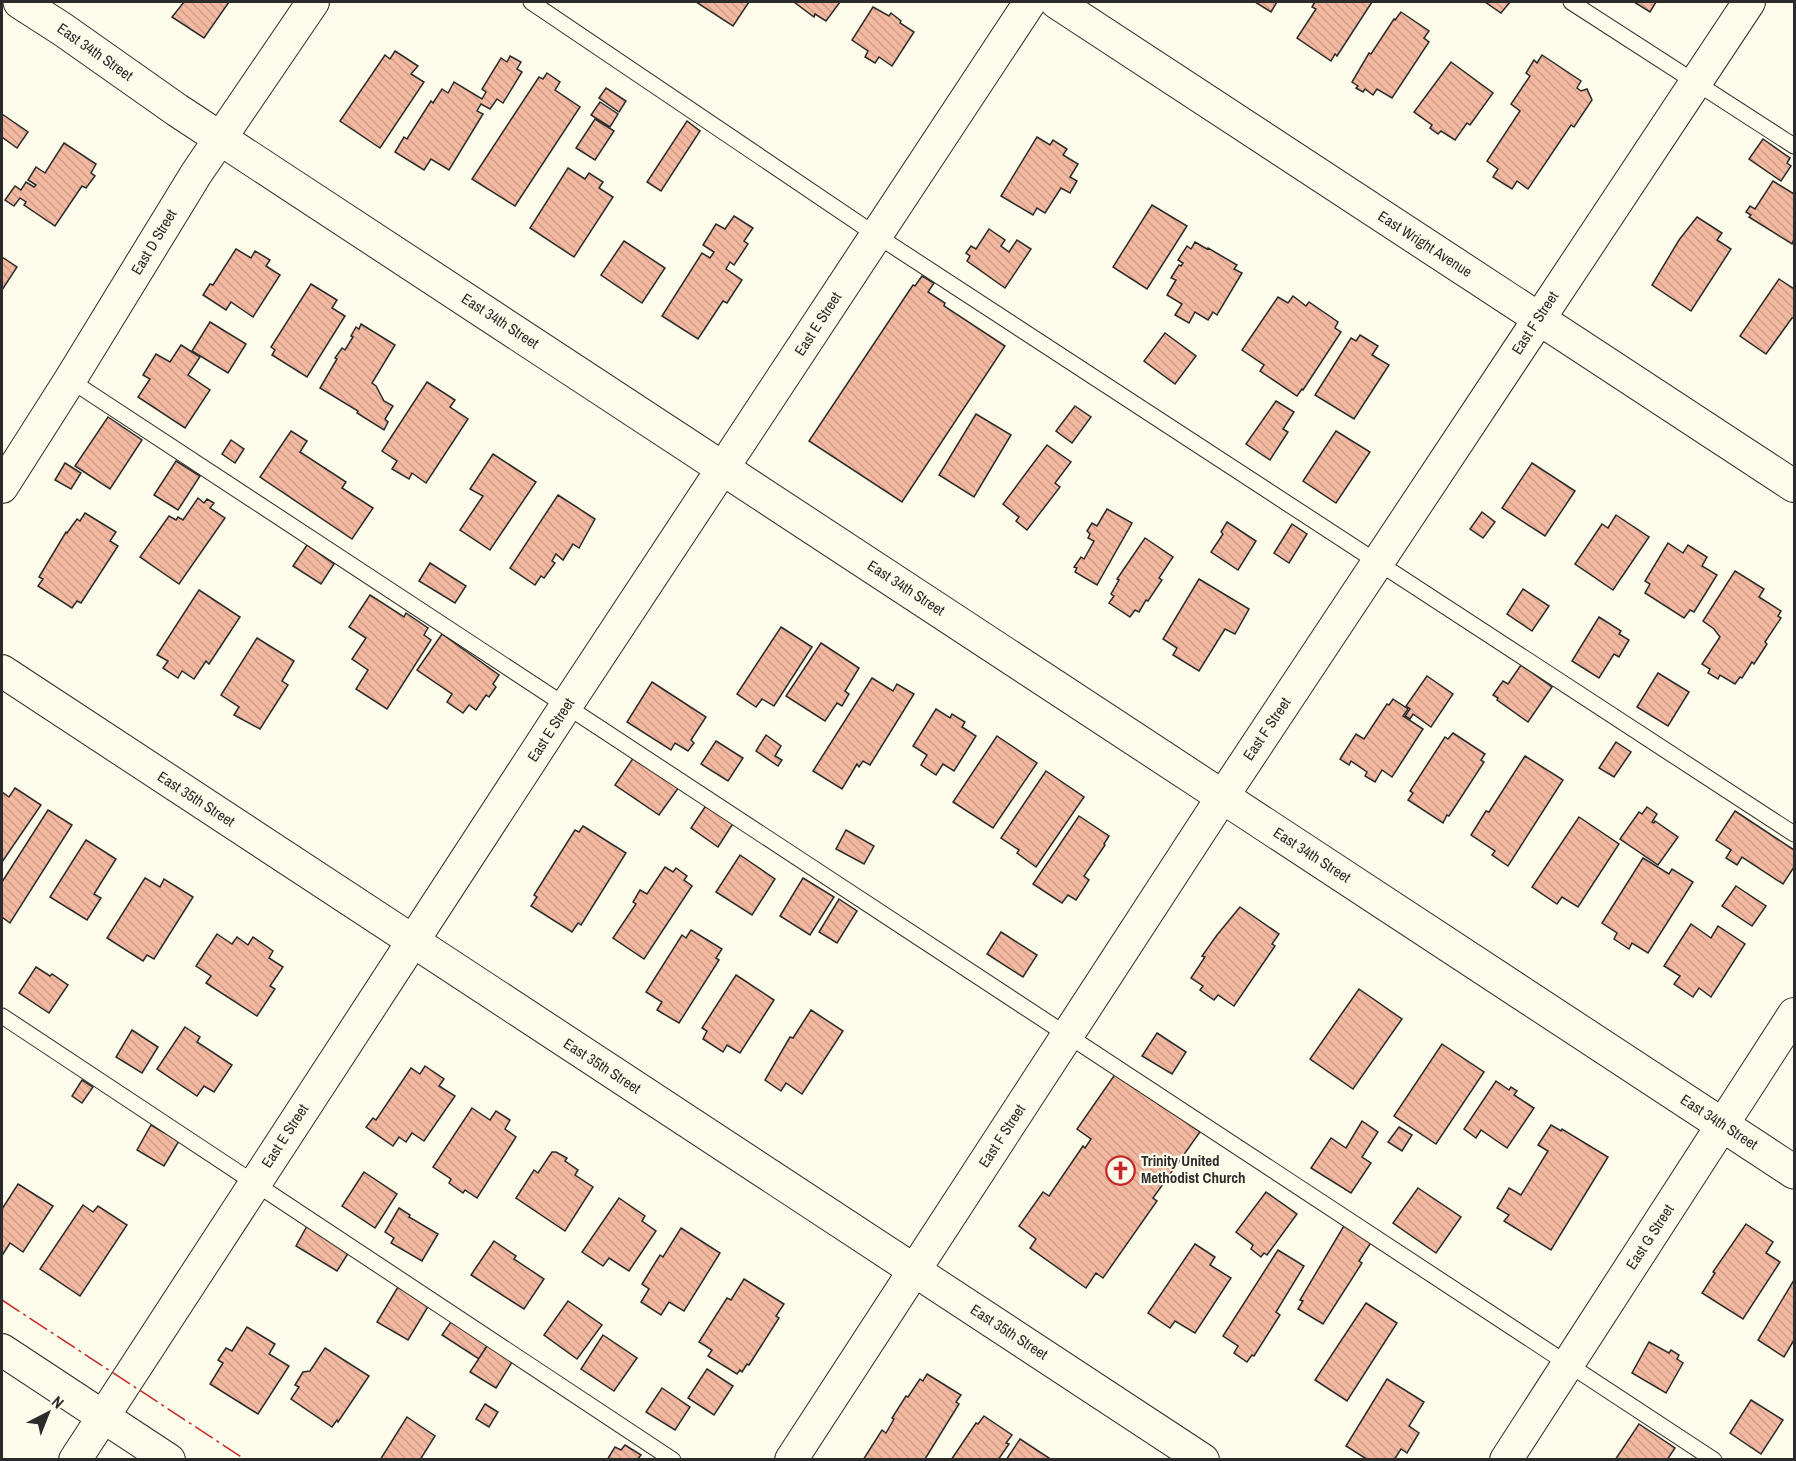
<svg xmlns="http://www.w3.org/2000/svg" width="1796" height="1461" font-family="'Archivo Narrow',sans-serif">
<style>
.building{fill:url(#building-back-hatch);stroke:#2b2b2b;stroke-width:1.5}
.lines{fill:none;stroke-linecap:round;stroke-linejoin:round}
.lane-casing{stroke:#2b2b2b;stroke-width:17}
.street-casing{stroke:#2b2b2b;stroke-width:34}
.secondary-casing{stroke:#2b2b2b;stroke-width:35}
.lane{stroke:#fdfbea;stroke-width:15}
.street{stroke:#fdfbea;stroke-width:32}
.secondary{stroke:#fdfbea;stroke-width:33}
.power{stroke:#c62828;stroke-width:1.5;stroke-dasharray:21 4.5 3 4.5;stroke-linecap:butt}
.labels{text-anchor:middle;stroke-width:4.5;stroke-linejoin:round;paint-order:stroke}
.street-label{font-size:15px;fill:#2b2b2b;stroke:#fdfbea}
.poi-label{font-size:15px;font-weight:bold;fill:#2b2b2b;stroke:#fdfbea;text-anchor:start}
</style>
<defs>
<pattern id="building-back-hatch" width="6" height="6" patternUnits="userSpaceOnUse" patternTransform="scale(1.5)"><rect width="6" height="6" fill="#f2b8a0"/><path d="M-1 5l2 2M0 0l6 6M5-1l2 2" fill="none" stroke="#d09e8a"/></pattern>
</defs>
<rect width="100%" height="100%" fill="#fdfbea"/>
<!-- building -->
<g class="building">
<polygon points="184,2 229,2 204,38 172,17"/>
<polygon points="696,2 749,2 733,26"/>
<polygon points="794,2 840,2 826,21 815,14 814,17"/>
<polygon points="1255,2 1277,2 1271,12"/>
<polygon points="1315,2 1372,2 1337,56 1335,54 1331,61 1297,38 1316,9 1312,7"/>
<polygon points="1485,2 1510,2 1501,13"/>
<polygon points="1634,2 1656,2 1650,12"/>
<polygon points="873,7 889,16 891,13 901,21 900,23 914,32 892,66 879,57 875,63 865,57 868,51 852,40"/>
<polygon points="1401,12 1429,31 1424,38 1429,42 1392,98 1377,89 1373,95 1365,89 1363,92 1356,88 1358,86 1352,82 1369,53 1371,54 1394,19 1395,20"/>
<polygon points="395,51 418,66 411,74 424,82 380,148 340,121 385,55 390,59"/>
<polygon points="1542,55 1581,81 1577,88 1581,91 1587,89 1592,100 1574,127 1571,125 1528,189 1517,181 1512,189 1493,177 1498,169 1487,161 1520,111 1511,104 1530,76 1526,73 1534,60 1537,63"/>
<polygon points="510,56 521,62 517,69 522,72 503,103 497,99 490,109 481,104 477,111 483,114 449,170 431,159 424,170 395,152 404,137 407,139 431,101 433,103 442,89 448,93 454,82 482,99 486,92 482,89 501,58 507,62"/>
<polygon points="1451,62 1493,93 1470,125 1467,123 1455,140 1441,131 1438,134 1430,128 1432,125 1414,112"/>
<polygon points="547,73 560,82 555,90 580,107 515,206 472,179 539,77 543,79"/>
<polygon points="606,88 626,101 619,112 599,98"/>
<polygon points="600,102 618,114 610,127 591,115"/>
<polygon points="2,114 28,132 17,148 2,137"/>
<polygon points="595,119 614,131 595,160 576,148"/>
<polygon points="687,121 700,131 661,191 647,182"/>
<polygon points="1037,137 1050,145 1053,140 1067,149 1063,155 1078,164 1070,177 1077,181 1070,193 1061,188 1045,213 1037,208 1033,215 1001,196"/>
<polygon points="1763,139 1790,158 1787,163 1791,166 1781,181 1749,159"/>
<polygon points="64,143 96,164 91,173 95,176 86,188 82,186 55,226 24,205 26,202 20,198 14,206 5,200 15,186 21,190 26,182 34,187 36,185 28,180 36,167 45,173"/>
<polygon points="568,168 585,179 589,173 603,182 599,188 613,197 574,257 530,228"/>
<polygon points="1773,181 1794,194 1794,239 1792,244 1749,217 1751,215 1746,212 1750,206 1755,209"/>
<polygon points="1152,205 1187,226 1147,289 1113,267"/>
<polygon points="734,216 753,228 744,241 748,244 734,265 730,262 726,269 742,280 727,303 723,301 698,339 662,316 702,253 710,258 714,252 703,245 716,224 725,229"/>
<polygon points="1697,217 1722,233 1717,240 1731,249 1691,311 1652,285 1679,240"/>
<polygon points="989,229 1005,240 1001,246 1009,252 1017,240 1031,249 1005,288 967,261 970,256 966,253 971,246 976,249"/>
<polygon points="624,241 665,268 642,303 601,275"/>
<polygon points="1195,242 1207,249 1208,248 1237,265 1234,269 1242,273 1217,315 1213,312 1208,320 1195,312 1189,323 1175,315 1182,304 1167,295 1176,280 1171,278 1179,265 1181,266 1183,263 1178,260 1187,246 1191,249"/>
<polygon points="236,249 251,258 255,251 270,260 266,266 280,275 253,317 231,302 226,310 203,295 210,284 213,285"/>
<polygon points="2,257 17,267 2,290"/>
<polygon points="922,276 934,283 928,292 945,303 944,306 1005,346 902,502 809,441 913,285 915,286"/>
<polygon points="1779,279 1794,289 1794,318 1792,318 1766,354 1740,336"/>
<polygon points="311,284 337,300 332,308 345,316 307,377 272,355 275,350 271,347"/>
<polygon points="1293,296 1306,306 1309,302 1338,322 1335,328 1341,332 1303,390 1302,389 1297,396 1260,371 1264,365 1242,350 1278,297 1288,303"/>
<polygon points="210,322 246,344 228,373 192,351"/>
<polygon points="361,324 395,345 372,383 376,386 384,401 393,406 385,419 388,422 384,430 357,413 358,411 320,388 337,359 335,358 342,348 345,350 353,337 351,336 356,327 359,329"/>
<polygon points="1165,333 1196,356 1175,384 1144,361"/>
<polygon points="1360,335 1378,346 1372,355 1389,365 1354,419 1315,395 1351,338 1356,341"/>
<polygon points="181,345 200,357 188,375 210,390 185,428 138,397 150,379 143,375 156,354 170,362"/>
<polygon points="427,382 455,400 450,407 468,419 426,483 412,473 409,479 392,469 397,461 382,451"/>
<polygon points="1276,401 1294,412 1283,429 1288,432 1270,460 1246,444"/>
<polygon points="1075,406 1091,417 1072,443 1056,431"/>
<polygon points="976,414 1011,435 974,497 939,475"/>
<polygon points="108,417 142,440 110,489 75,466"/>
<polygon points="291,431 307,441 300,452 346,482 342,488 373,508 352,539 260,477"/>
<polygon points="1336,431 1370,452 1336,503 1303,481"/>
<polygon points="231,440 244,449 235,463 222,454"/>
<polygon points="1047,445 1071,462 1055,483 1060,487 1027,530 1016,521 1019,517 1003,504"/>
<polygon points="493,454 536,482 490,550 460,530 483,496 470,489"/>
<polygon points="176,461 200,476 178,510 154,495"/>
<polygon points="65,463 81,473 71,489 55,480"/>
<polygon points="1532,463 1575,491 1545,536 1502,508"/>
<polygon points="558,495 595,519 579,548 573,544 563,560 556,554 552,561 555,563 544,578 541,576 535,585 510,568"/>
<polygon points="198,498 204,503 207,499 214,503 210,508 225,518 179,584 140,557 169,516 176,520 178,517 183,520"/>
<polygon points="1107,509 1132,523 1097,585 1075,572 1077,568 1074,567 1081,557 1084,559 1094,541 1088,538 1090,534 1087,531 1092,523 1097,526"/>
<polygon points="1482,512 1495,522 1483,538 1470,529"/>
<polygon points="85,513 116,532 110,541 118,546 81,603 77,601 72,608 38,586 43,579 39,577 66,532 67,533 77,519 80,521"/>
<polygon points="1616,515 1649,537 1613,590 1575,564 1602,524 1608,528"/>
<polygon points="1227,522 1256,541 1238,570 1211,552 1223,534 1221,532"/>
<polygon points="1292,524 1307,534 1289,563 1274,553"/>
<polygon points="1145,538 1173,557 1159,578 1162,580 1148,601 1146,600 1139,612 1135,610 1130,617 1109,603 1114,596 1111,594 1119,580 1117,579"/>
<polygon points="1668,543 1683,553 1688,545 1707,557 1702,566 1717,575 1694,612 1690,610 1684,618 1645,593 1650,584 1645,581"/>
<polygon points="307,545 334,564 321,584 293,566"/>
<polygon points="430,563 466,586 455,603 419,581"/>
<polygon points="1735,571 1764,589 1759,597 1781,611 1778,616 1781,618 1765,642 1767,644 1754,664 1752,662 1742,678 1740,677 1735,684 1720,675 1718,679 1708,673 1710,669 1702,664 1720,637 1714,629 1703,621"/>
<polygon points="1199,579 1249,609 1235,634 1225,629 1199,671 1173,655 1177,648 1163,639"/>
<polygon points="1523,589 1549,606 1532,631 1507,614"/>
<polygon points="199,590 240,617 209,664 206,661 194,679 182,671 178,678 163,668 168,661 157,655"/>
<polygon points="370,595 404,617 406,613 428,628 424,635 431,640 387,709 356,689 368,670 352,659 366,638 349,627"/>
<polygon points="1599,617 1621,631 1619,634 1629,640 1619,657 1614,654 1599,678 1572,661"/>
<polygon points="781,627 812,647 774,706 762,699 756,707 737,694"/>
<polygon points="442,634 499,675 493,684 496,687 489,697 486,695 476,710 469,705 463,713 447,702 452,694 417,670"/>
<polygon points="257,638 294,661 282,681 288,685 260,729 234,715 239,707 221,695"/>
<polygon points="821,643 859,668 845,691 849,694 842,706 837,703 825,721 786,696"/>
<polygon points="1521,665 1552,687 1528,722 1497,700 1498,698 1493,695 1503,681 1508,684"/>
<polygon points="1658,673 1689,692 1668,726 1637,707"/>
<polygon points="1427,676 1453,694 1431,727 1413,714 1410,719 1405,716 1410,709 1406,706"/>
<polygon points="872,678 893,691 897,684 914,694 870,765 863,761 859,767 857,764 842,789 813,771"/>
<polygon points="652,682 706,717 691,740 694,743 688,751 675,743 671,750 627,722"/>
<polygon points="1393,699 1408,709 1403,716 1423,729 1392,777 1382,770 1375,782 1365,776 1367,772 1351,761 1349,765 1340,759 1356,734 1364,739 1387,704 1389,705"/>
<polygon points="936,709 950,718 952,714 965,722 962,727 976,736 954,771 943,764 936,775 921,765 927,755 913,746"/>
<polygon points="1453,733 1485,754 1481,760 1484,762 1449,816 1447,815 1443,823 1408,800 1413,793 1410,791 1445,737 1448,739"/>
<polygon points="766,735 781,746 775,756 782,760 778,766 756,751"/>
<polygon points="997,736 1037,763 993,828 953,802"/>
<polygon points="716,741 743,758 728,781 701,764"/>
<polygon points="1616,742 1631,752 1614,777 1599,768"/>
<polygon points="1525,756 1563,780 1508,866 1492,855 1495,851 1471,835 1486,811 1489,812"/>
<polygon points="634,757 679,787 659,815 615,785"/>
<polygon points="1046,771 1084,797 1036,867 1017,853 1019,850 1001,838"/>
<polygon points="15,788 41,805 2,862 2,792 9,797"/>
<polygon points="707,804 734,822 718,847 691,828"/>
<polygon points="1647,807 1657,814 1652,822 1654,823 1655,821 1678,837 1658,865 1620,839 1639,812 1642,814"/>
<polygon points="48,810 72,825 10,923 2,917 2,882"/>
<polygon points="1735,811 1794,850 1794,867 1783,884 1742,857 1737,865 1726,858 1731,850 1716,840"/>
<polygon points="1079,816 1109,836 1104,844 1105,845 1084,876 1089,880 1076,900 1068,895 1062,903 1033,884"/>
<polygon points="1579,817 1619,844 1578,907 1562,897 1557,904 1532,887"/>
<polygon points="583,826 626,853 581,925 578,923 572,932 531,906 537,897 534,895 575,830 579,832"/>
<polygon points="846,830 874,846 864,864 836,849"/>
<polygon points="86,840 116,859 94,894 101,898 87,920 50,897"/>
<polygon points="740,855 775,879 752,915 716,892"/>
<polygon points="1643,858 1669,874 1672,869 1693,882 1648,953 1632,943 1629,949 1614,939 1617,933 1602,923"/>
<polygon points="665,867 673,872 676,868 687,876 684,880 692,886 644,959 613,938 636,904 633,902 640,890 647,894"/>
<polygon points="145,878 160,887 164,879 193,897 154,959 147,955 143,961 107,938"/>
<polygon points="803,878 834,897 810,935 780,916"/>
<polygon points="1736,886 1766,906 1752,926 1722,906"/>
<polygon points="839,899 857,911 837,943 819,932"/>
<polygon points="1240,907 1279,934 1272,944 1275,946 1234,1006 1218,995 1214,1000 1200,990 1203,986 1191,978 1205,957 1202,956 1217,935"/>
<polygon points="1691,924 1711,938 1718,926 1745,944 1711,997 1699,988 1693,997 1674,984 1680,976 1664,966"/>
<polygon points="691,930 722,949 716,958 719,960 679,1023 657,1010 662,1002 646,992 682,935 686,938"/>
<polygon points="1001,932 1037,955 1023,977 987,954"/>
<polygon points="217,934 232,944 237,937 248,945 253,937 273,951 269,958 283,967 270,986 275,989 257,1016 206,983 211,976 196,966"/>
<polygon points="36,967 50,976 52,974 68,985 49,1013 19,993"/>
<polygon points="736,975 774,1000 740,1053 727,1045 723,1052 703,1039 707,1031 702,1028"/>
<polygon points="1359,989 1402,1019 1353,1089 1310,1059"/>
<polygon points="811,1010 843,1031 802,1094 786,1083 781,1091 765,1080 790,1037 793,1038"/>
<polygon points="185,1027 200,1037 197,1042 232,1065 214,1092 204,1086 197,1096 157,1069"/>
<polygon points="132,1030 158,1047 142,1073 116,1057"/>
<polygon points="1157,1033 1186,1052 1172,1074 1142,1056"/>
<polygon points="1442,1044 1484,1072 1436,1144 1394,1116"/>
<polygon points="425,1066 444,1079 439,1086 455,1096 424,1141 412,1133 406,1142 399,1137 393,1146 366,1127 373,1118 376,1120 411,1068 420,1074"/>
<polygon points="1116,1073 1200,1132 1153,1198 1157,1201 1103,1278 1096,1273 1086,1288 1030,1248 1036,1239 1019,1226 1043,1192 1049,1196 1083,1146 1085,1148 1091,1139 1077,1129"/>
<polygon points="82,1080 93,1087 82,1103 72,1096"/>
<polygon points="1496,1081 1509,1090 1511,1087 1517,1091 1514,1095 1534,1108 1507,1148 1481,1130 1476,1138 1464,1129"/>
<polygon points="472,1108 490,1120 496,1111 510,1120 505,1129 516,1137 477,1198 465,1190 463,1193 449,1183 451,1179 433,1167"/>
<polygon points="1362,1121 1378,1132 1362,1157 1371,1163 1351,1193 1311,1168 1331,1138 1346,1148"/>
<polygon points="151,1125 179,1141 164,1166 137,1150"/>
<polygon points="1551,1125 1561,1131 1562,1129 1608,1157 1551,1250 1504,1221 1509,1215 1497,1208 1509,1188 1521,1195 1548,1151 1538,1145"/>
<polygon points="1399,1127 1412,1135 1402,1151 1388,1142"/>
<polygon points="552,1152 556,1152 567,1158 565,1161 578,1170 575,1175 593,1187 565,1231 516,1198 534,1170 538,1173"/>
<polygon points="364,1172 397,1194 375,1228 342,1206"/>
<polygon points="18,1184 53,1206 23,1252 10,1243 3,1254 2,1253 2,1209"/>
<polygon points="1418,1188 1461,1217 1436,1253 1393,1223"/>
<polygon points="1266,1192 1297,1214 1267,1255 1264,1253 1261,1257 1251,1249 1253,1245 1236,1232"/>
<polygon points="619,1198 645,1216 642,1221 656,1231 629,1271 609,1258 603,1266 582,1252"/>
<polygon points="83,1205 93,1212 98,1206 127,1225 80,1296 40,1269"/>
<polygon points="399,1208 410,1215 409,1217 438,1234 422,1261 391,1243 394,1238 385,1232"/>
<polygon points="1345,1224 1372,1241 1359,1261 1362,1263 1323,1324 1298,1309 1303,1301 1300,1300"/>
<polygon points="1746,1224 1773,1242 1766,1253 1780,1262 1743,1319 1702,1293 1715,1273 1713,1272"/>
<polygon points="307,1226 349,1252 337,1271 296,1246"/>
<polygon points="681,1228 720,1253 684,1311 669,1302 661,1315 641,1302 649,1289 642,1284 660,1255 663,1257"/>
<polygon points="494,1241 516,1256 514,1259 544,1279 524,1309 471,1275"/>
<polygon points="1195,1244 1215,1257 1210,1265 1231,1278 1195,1333 1175,1321 1170,1328 1148,1313"/>
<polygon points="1278,1250 1304,1266 1276,1312 1280,1315 1254,1356 1252,1355 1247,1362 1234,1353 1238,1346 1223,1336"/>
<polygon points="744,1279 784,1304 776,1316 779,1318 749,1365 747,1364 742,1372 740,1370 737,1374 708,1356 712,1350 699,1342 727,1298 731,1300"/>
<polygon points="1794,1280 1794,1340 1784,1357 1758,1340"/>
<polygon points="398,1287 429,1305 408,1340 377,1322"/>
<polygon points="568,1301 602,1325 577,1359 544,1335"/>
<polygon points="1366,1303 1397,1323 1347,1401 1315,1380"/>
<polygon points="453,1319 489,1343 479,1359 442,1335"/>
<polygon points="247,1327 275,1344 269,1354 289,1366 258,1414 210,1384 223,1363 218,1360 226,1348 232,1351"/>
<polygon points="603,1335 637,1358 614,1391 581,1369"/>
<polygon points="1649,1342 1669,1353 1671,1350 1679,1355 1677,1359 1683,1363 1666,1393 1632,1373"/>
<polygon points="489,1343 514,1359 496,1388 470,1372"/>
<polygon points="325,1348 369,1376 338,1422 337,1420 332,1427 291,1399 299,1387 295,1385 303,1372 310,1371"/>
<polygon points="707,1369 733,1386 714,1415 688,1398"/>
<polygon points="927,1374 961,1395 956,1402 959,1404 925,1459 926,1460 863,1460 882,1430 886,1433 894,1419 892,1418 906,1396 908,1397 920,1379 923,1381"/>
<polygon points="1387,1379 1424,1402 1409,1426 1419,1433 1407,1453 1401,1449 1394,1460 1368,1460 1346,1446"/>
<polygon points="662,1388 690,1407 675,1430 646,1412"/>
<polygon points="1751,1400 1783,1420 1761,1454 1730,1433"/>
<polygon points="485,1404 498,1412 489,1427 476,1419"/>
<polygon points="984,1416 1012,1435 1006,1443 1009,1444 998,1460 951,1460 976,1423 978,1424"/>
<polygon points="407,1417 435,1436 420,1460 380,1460"/>
<polygon points="1639,1424 1675,1448 1667,1460 1615,1460"/>
<polygon points="1020,1439 1049,1458 1048,1460 1006,1460"/>
<polygon points="625,1445 641,1455 637,1460 607,1460 615,1447 621,1450"/>
</g>
<g class="lines">
<defs>
<g id="lane">
<polyline points="531,2 876,235 1794,834"/>
<polyline points="1571,2 1794,146"/>
<polyline points="70,380 1714,1460"/>
<polyline points="2,1016 673,1460"/>
</g>
<g id="street">
<polyline points="1056,2 1794,486"/>
<polyline points="2,487 70,380 196,174 313,2"/>
<polyline points="2,671 1203,1460"/>
<polyline points="2,1350 169,1460"/>
<polyline points="75,1460 566,706 1030,2"/>
<polyline points="791,1460 1223,796 1749,2"/>
<polyline points="1506,1460 1794,1014"/>
</g>
<polyline id="secondary" points="20,2 62,29 177,110 1794,1172"/>
</defs>
<!-- lane casing -->
<use href="#lane" class="lane-casing"/>
<!-- street casing -->
<use href="#street" class="street-casing"/>
<!-- secondary casing -->
<use href="#secondary" class="secondary-casing"/>
<!-- lane -->
<use href="#lane" class="lane"/>
<!-- street -->
<use href="#street" class="street"/>
<!-- secondary -->
<use href="#secondary" class="secondary"/>
<!-- power -->
<polyline class="power" points="2,1300 246,1460"/>
</g>
<!-- icons -->
<defs>
<symbol id="church-ring" viewBox="-11 -11 22 22"><circle r="9.5" fill="#fdfbea" stroke="#c62828" stroke-width="1.5"/><path d="M-1.2-6h2.4v3.5h3.3v2.4h-3.3V6h-2.4V-.1h-3.3v-2.4h3.3Z" fill="#c62828"/></symbol>
</defs>
<g fill-rule="evenodd">
<use href="#church-ring" x="1104" y="1154" width="33" height="33"/>
</g>
<g class="labels">
<!-- street labels -->
<g class="street-label">
<text transform="translate(95 52) rotate(35)" y="5">East 34th Street</text>
<text transform="translate(154 242) rotate(-59)" y="5">East D Street</text>
<text transform="translate(1425 244) rotate(33)" y="5">East Wright Avenue</text>
<text transform="translate(500 321) rotate(33)" y="5">East 34th Street</text>
<text transform="translate(1535 323) rotate(-57)" y="5">East F Street</text>
<text transform="translate(818 324) rotate(-57)" y="5">East E Street</text>
<text transform="translate(906 588) rotate(33)" y="5">East 34th Street</text>
<text transform="translate(1267 729) rotate(-56)" y="5">East F Street</text>
<text transform="translate(551 730) rotate(-57)" y="5">East E Street</text>
<text transform="translate(196 799) rotate(33)" y="5">East 35th Street</text>
<text transform="translate(1312 855) rotate(33)" y="5">East 34th Street</text>
<text transform="translate(602 1066) rotate(33)" y="5">East 35th Street</text>
<text transform="translate(1719 1122) rotate(33)" y="5">East 34th Street</text>
<text transform="translate(285 1136) rotate(-57)" y="5">East E Street</text>
<text transform="translate(1002 1136) rotate(-57)" y="5">East F Street</text>
<text transform="translate(1650 1237) rotate(-57)" y="5">East G Street</text>
<text transform="translate(1009 1332) rotate(33)" y="5">East 35th Street</text>
</g>
<!-- poi labels -->
<g class="poi-label">
<text x="1141" y="1166">Trinity United<tspan x="1141" dy="17">Methodist Church</tspan></text>
</g>
</g>
<!-- border -->
<rect width="1796" height="1461" fill="none" stroke="#2b2b2b" stroke-width="6"/>
<!-- north arrow -->
<g transform="translate(48 1413) rotate(42)" stroke="#fdfbea" stroke-width="4.5" paint-order="stroke">
<path d="M0-4.5L10 22L0 15L-10 22Z" fill="#2b2b2b"/>
<text y="-9" font-size="16" font-weight="bold" text-anchor="middle" fill="#2b2b2b">N</text>
</g>
</svg>
